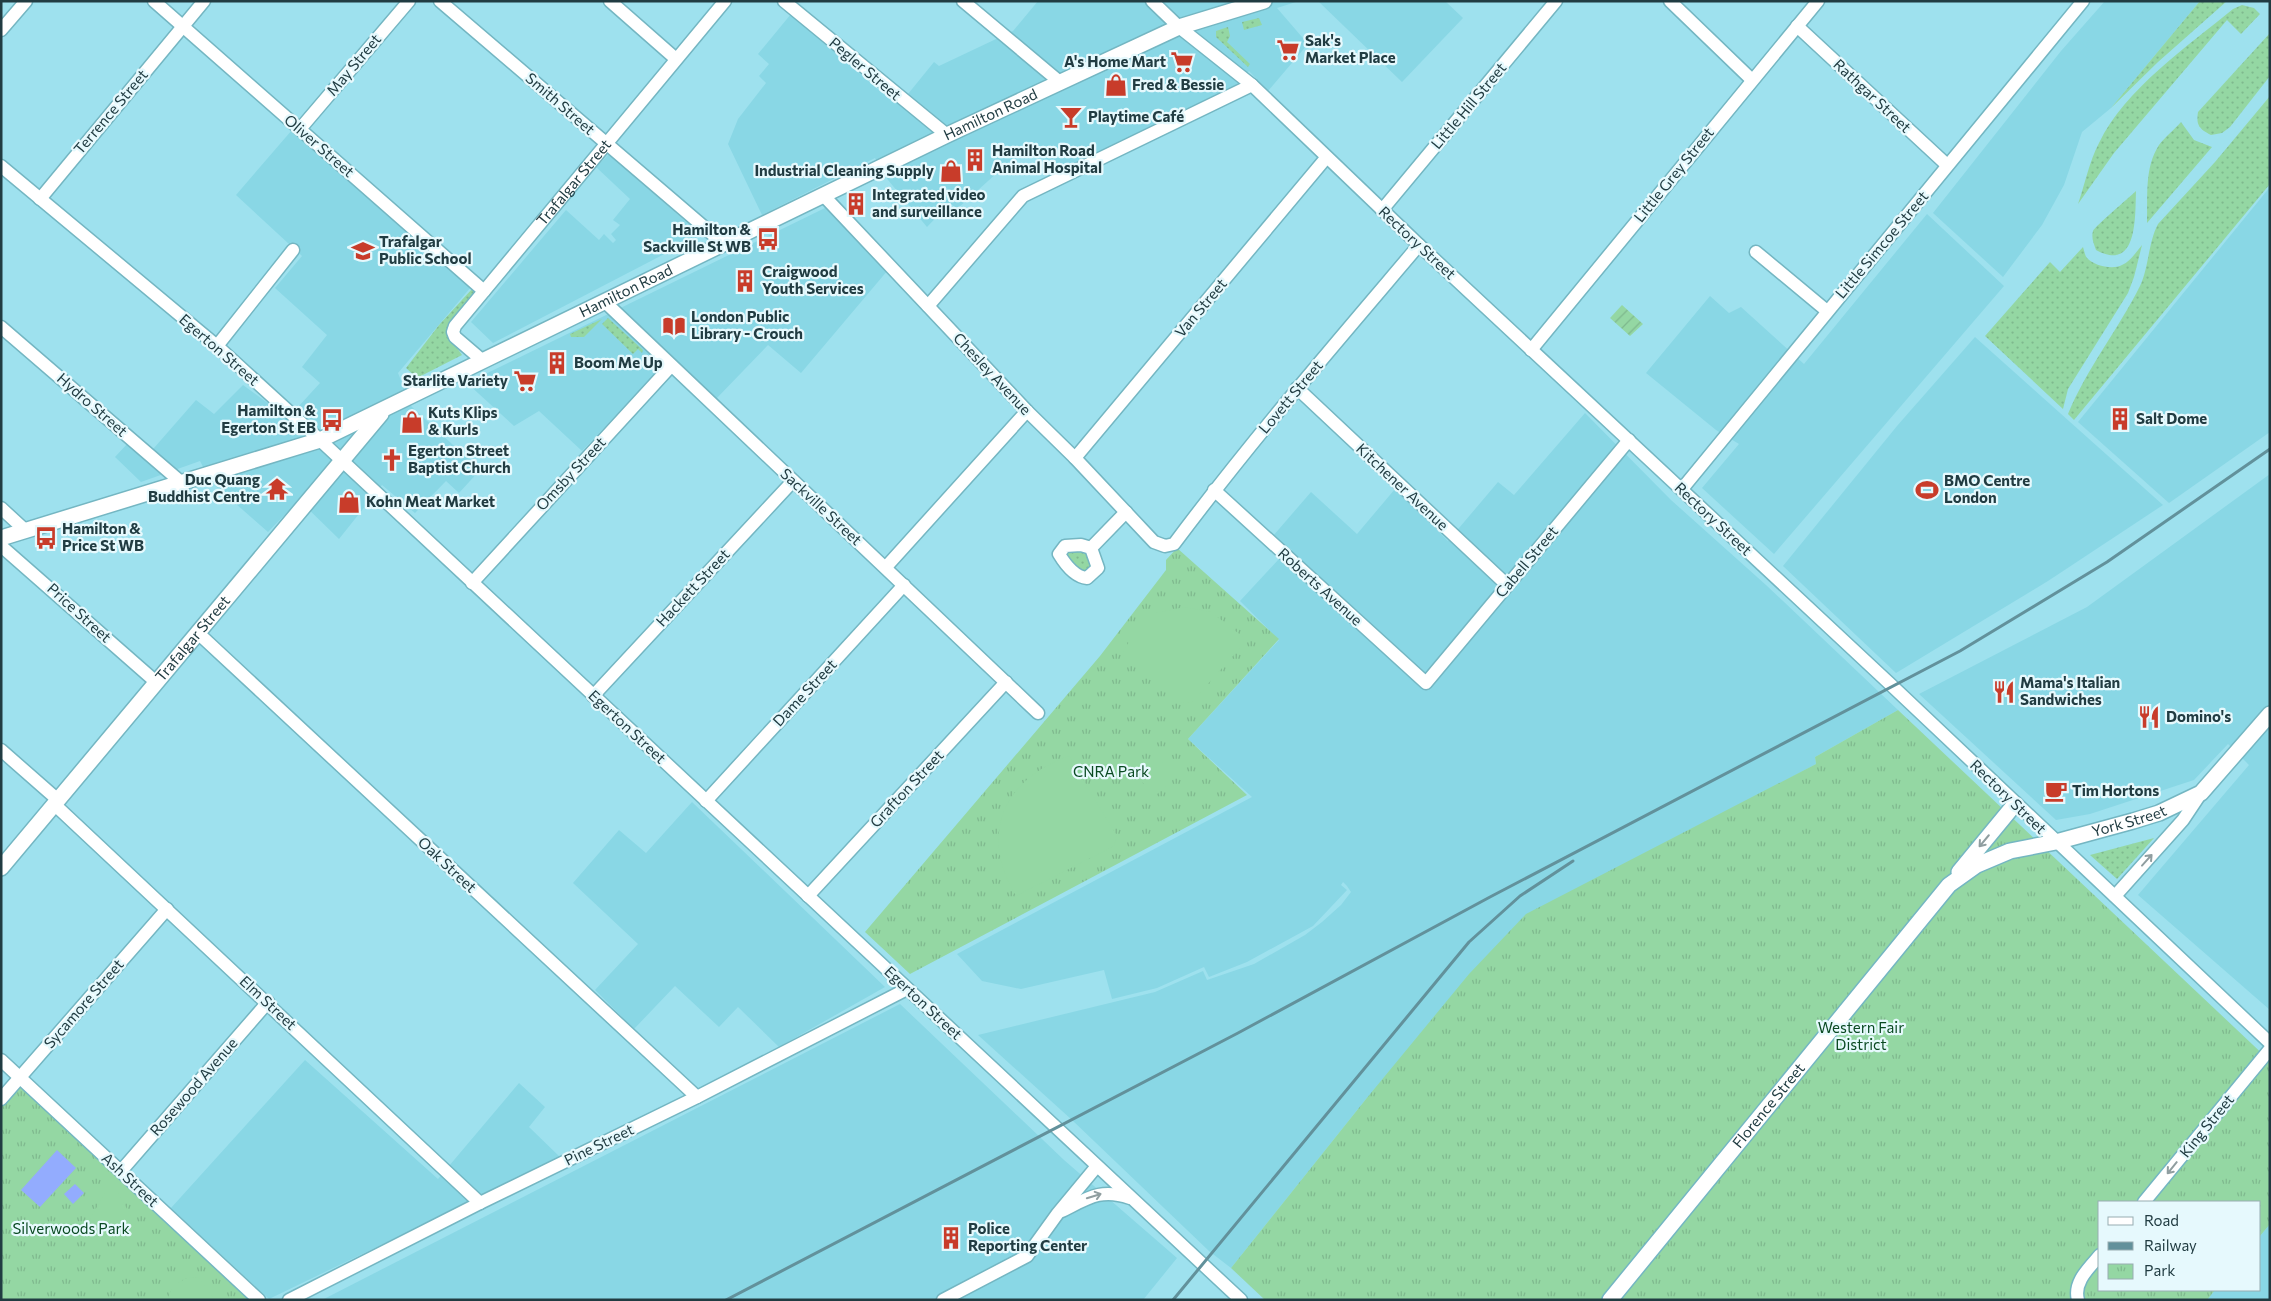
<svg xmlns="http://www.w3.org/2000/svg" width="2271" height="1301" font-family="Commissioner,sans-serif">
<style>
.built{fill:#89d7e5}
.grass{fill:url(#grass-dots)}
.park{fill:url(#park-tufts)}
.garden{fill:url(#garden-furrows)}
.pitch{fill:#94d7a3}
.water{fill:#93acfe}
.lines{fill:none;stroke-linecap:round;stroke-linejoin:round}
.minor-casing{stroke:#74b6c2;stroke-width:15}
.major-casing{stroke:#74b6c2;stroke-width:18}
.minor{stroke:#fff;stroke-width:12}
.major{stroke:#fff;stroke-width:15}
.rail{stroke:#62919b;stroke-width:3}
.oneway{stroke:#909ea0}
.labels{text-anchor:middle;stroke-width:4.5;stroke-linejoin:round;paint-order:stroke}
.poi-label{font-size:15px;font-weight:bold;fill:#213c42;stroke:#e6f9fd;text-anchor:start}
.street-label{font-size:15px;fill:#213c42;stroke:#e6f9fd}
.park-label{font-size:15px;fill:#0a4a22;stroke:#e6f9fd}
</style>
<defs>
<pattern id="grass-dots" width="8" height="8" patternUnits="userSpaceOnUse" patternTransform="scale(1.25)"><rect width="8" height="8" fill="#94d7a3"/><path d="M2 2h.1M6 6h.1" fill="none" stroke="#7fb98e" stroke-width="1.8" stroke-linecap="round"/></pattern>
<pattern id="park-tufts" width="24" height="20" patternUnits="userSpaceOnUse" patternTransform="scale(1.25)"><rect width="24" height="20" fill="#94d7a3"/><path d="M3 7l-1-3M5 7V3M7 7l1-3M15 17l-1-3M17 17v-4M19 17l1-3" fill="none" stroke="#7fb98e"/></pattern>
<pattern id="garden-furrows" width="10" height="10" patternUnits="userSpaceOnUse" patternTransform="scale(1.25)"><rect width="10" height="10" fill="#94d7a3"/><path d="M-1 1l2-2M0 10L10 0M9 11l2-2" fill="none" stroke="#7fb98e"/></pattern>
</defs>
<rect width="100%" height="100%" fill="#9ee1ee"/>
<!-- built -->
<g class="built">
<polygon points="1038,1 1299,1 1277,8 1308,44 1268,91 1249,71 1233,89 1056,173 1029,144 957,209 950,203 927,227 888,180 875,158 762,215 728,144 738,119 766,83 759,76 769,64 758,54 791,14 895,104 908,94 934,62 939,66 1013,31"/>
<polygon points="1318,1 1445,1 1463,18 1402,82"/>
<polygon points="2105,1 2200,1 2111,108 2082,132 2064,185 2042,225 2003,277 1933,213 2061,51"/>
<polygon points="292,130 471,287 398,373 411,406 480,470 459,493 446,481 415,513 382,485 339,539 299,500 268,532 211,482 200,461 141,482 115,457 128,443 147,456 196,400 214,414 243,385 288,418 320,383 302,367 327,335 275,288 302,256 236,195"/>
<polygon points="609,154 701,235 493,343 471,322 566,210 599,240 604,234 613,243 616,240 611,234 620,225 613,220 630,199 596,167"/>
<polygon points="2270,187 2270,432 2169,503 2078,422"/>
<polygon points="825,208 888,270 801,373 768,345 715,400 671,357 582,451 539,411 514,426 467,383"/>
<polygon points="1927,214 2004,286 1774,554 1702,488 1739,444 1716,430 1646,373 1710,296 1729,313 1741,307 1804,364"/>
<polygon points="1975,337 2163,505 2048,581 1896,673 1783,566 1897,426"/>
<polygon points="1585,413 1671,500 1766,585 1898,710 1815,757 1816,764 1755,797 1366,1099 1231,1268 1209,1251 1072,1120 978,1035 1155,992 1203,971 1207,980 1254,964 1305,935 1322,922 1341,905 1351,892 1347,886 1343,882 1341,885 1347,890 1313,926 1247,962 1209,977 1204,967 1157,988 1112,999 1104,970 1021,989 982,981 957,954 1252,797 1188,739 1279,640 1240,601 1278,560 1292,550 1273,536 1311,492 1357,534 1395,489 1448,541 1498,482 1514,495"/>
<polygon points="2270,474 2270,1010 2138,895 2249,765 2228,744 2194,780 2090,814 2056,820 1919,694 2087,607"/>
<polygon points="692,802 885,987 779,1047 738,1007 719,1027 675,986 634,1029 595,990 638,944 573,883 619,830 646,853"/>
<polygon points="900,1004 1064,1160 1177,1258 1143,1300 322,1300"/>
<polygon points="305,1060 438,1179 519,1083 545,1107 529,1127 561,1158 269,1299 171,1208"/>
<polygon points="2270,1224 2270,1300 2207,1300 2215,1290 2260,1290 2260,1236"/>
</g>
<!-- grass -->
<g class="grass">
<polygon points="2200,1 2227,1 2158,62 2111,108"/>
<path d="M2242 5 2254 8 2260 14 2241 34 2227 20 2114 153 2078 204C2085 184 2089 162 2099 143 2125 89 2188 46 2233 9Z"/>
<polygon points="1259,18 1262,25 1244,30 1242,22"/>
<polygon points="1228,27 1230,36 1227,42 1250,64 1248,67 1216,37 1216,31"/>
<path d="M2270 33V76L2230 127 2222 133 2211 135C2199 129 2196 125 2198 112Z"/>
<path d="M2270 96V184L2074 420 2068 414C2087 368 2118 330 2140 286 2149 267 2148 243 2158 224L2215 162Z"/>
<path d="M2181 122 2194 140 2212 147 2147 223C2148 197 2144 168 2159 145 2165 137 2174 130 2181 122Z"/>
<path d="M2136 191C2135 216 2138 273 2096 250 2094 244 2091 238 2093 231 2095 226 2129 198 2136 191Z"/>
<path d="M2142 245 2134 277 2128 293 2068 389 2063 409 1985 336 2050 262 2060 272 2083 247C2084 250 2085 256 2087 258 2094 266 2113 270 2122 265 2131 261 2136 252 2142 245Z"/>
<polygon points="472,289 475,292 448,330 448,335 462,355 417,378 406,368 439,325"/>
<polygon points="608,318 643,350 642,353 638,349 633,354 602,324"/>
<polygon points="602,319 584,337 571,337 570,334"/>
<polygon points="1069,550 1087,554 1091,569 1084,573 1066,555"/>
<polygon points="2154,838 2117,879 2090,855"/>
</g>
<!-- park -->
<g class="park">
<polygon points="1177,548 1279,639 1188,739 1247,795 910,974 865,932 1100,656 1166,570 1166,560"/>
<polygon points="1898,710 2270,1061 2270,1224 2260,1236 2260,1202 2100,1202 2100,1290 2215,1290 2207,1300 1265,1300 1231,1268 1366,1099 1469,974 1526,914 1816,764 1815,757"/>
<polygon points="19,1086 254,1300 1,1300 1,1107"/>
</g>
<!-- garden -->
<polygon class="garden" points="1622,305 1643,324 1630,336 1610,318"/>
<!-- pitch -->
<g class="pitch">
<polygon points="1185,607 1211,612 1247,640 1192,702 1180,703 1123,652 1131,638 1156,613"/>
<path d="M1069 756 1117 836 1114 846 1016 896C979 835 1003 779 1069 756Z"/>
<polygon points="1162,762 1176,777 1155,796 1141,781"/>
<path d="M106 1191H117L136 1225C123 1248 95 1245 90 1219Z"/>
<path d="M190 1277 199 1278 215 1300H168C169 1287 179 1281 190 1277Z"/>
</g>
<!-- water -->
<g class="water">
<polygon points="57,1150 76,1168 40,1207 21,1190"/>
<polygon points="75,1184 84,1193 73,1204 64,1194"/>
</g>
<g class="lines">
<defs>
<g id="minor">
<polyline points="154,1 484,291"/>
<polyline points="440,1 725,245"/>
<polyline points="610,1 676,59"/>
<polyline points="784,1 947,135"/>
<polyline points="963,1 1061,83"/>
<polyline points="1152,1 1179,27 1252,85 1419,245 1889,683 2270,1043"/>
<polyline points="1670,1 1752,80"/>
<polyline points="1797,26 1947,165"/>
<polyline points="1,30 26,1"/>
<polyline points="300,129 409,1"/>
<polyline points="1,166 217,346 320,440 1241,1300"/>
<path d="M824 196 1027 411 1075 458 1154 542 1165 546 1174 544C1251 441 1335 344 1419 245"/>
<polyline points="40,199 204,1"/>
<polyline points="1382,210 1556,1"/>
<polyline points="1756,252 1827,311"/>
<polyline points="605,302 1038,713"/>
<polyline points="928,306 1023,196 1252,85"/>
<polyline points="1,327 182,483"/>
<polyline points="217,346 293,250"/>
<polyline points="1531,350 1818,1"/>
<path id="s1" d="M483 361 455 337 453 332 455 326 725 1"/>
<polyline points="1297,388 1507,585"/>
<polyline points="1075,458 1326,158"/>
<polyline points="1682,489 2083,1"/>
<polyline points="1214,490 1426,683 1629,440"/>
<polyline points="1,508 26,531"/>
<polyline points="1,546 156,682"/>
<path d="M1091 548 1098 568 1087 578C1075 577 1065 564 1059 554L1065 546 1081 545 1091 548 1126 512"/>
<polyline points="886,567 1027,411"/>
<polyline points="472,583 671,366"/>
<polyline points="198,633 697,1097"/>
<polyline points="593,696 793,481"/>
<polyline points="1,750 58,800"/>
<polyline points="706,801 904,585"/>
<polyline points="54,804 480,1203"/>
<polyline points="808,896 1006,682"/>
<polyline points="2115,896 2183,820 2201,793"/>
<polyline points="1,1060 259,1300"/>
<polyline points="1,1099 167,909"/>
<polyline points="121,1171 268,1002"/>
<polyline points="2144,1202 2270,1049"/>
<path d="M1062 1211C1088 1198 1101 1188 1130 1198"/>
<polyline points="289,1300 480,1203 697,1097 907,989"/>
<polyline points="943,1300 1027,1256 1058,1213 1097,1166"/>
<path d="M2078 1300C2073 1282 2089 1268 2100 1255"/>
</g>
<g id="major">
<path id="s2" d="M1 538 320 440 947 135 1179 27 1264 1"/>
<path id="s3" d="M1 868 381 414"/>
<polyline points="1959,872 2015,804"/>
<path id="s4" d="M1610 1300 1949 885 1977 865 2010 851 2056 842 2133 821 2159 813 2201 793 2270 714"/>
</g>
</defs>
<!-- minor casing -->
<use href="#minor" class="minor-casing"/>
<!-- major casing -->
<use href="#major" class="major-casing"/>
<!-- minor -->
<use href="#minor" class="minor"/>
<!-- major -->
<use href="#major" class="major"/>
<!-- rail -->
<g class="rail">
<polyline points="726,1300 1238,1033 1490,897 1960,651 2107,562 2270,449"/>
<polyline points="1173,1300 1469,942 1520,896 1573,861"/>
</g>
</g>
<!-- one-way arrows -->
<defs><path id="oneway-shaft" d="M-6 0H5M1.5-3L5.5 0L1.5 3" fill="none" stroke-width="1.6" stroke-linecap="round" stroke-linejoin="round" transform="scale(1.25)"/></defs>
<g class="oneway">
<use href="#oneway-shaft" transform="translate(1984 841) rotate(130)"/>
<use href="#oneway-shaft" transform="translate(2147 860) rotate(-48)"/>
<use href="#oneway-shaft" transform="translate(2172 1168) rotate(129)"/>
<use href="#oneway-shaft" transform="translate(1094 1196) rotate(-17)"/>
</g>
<!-- icons -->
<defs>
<symbol id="supermarket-bare" viewBox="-9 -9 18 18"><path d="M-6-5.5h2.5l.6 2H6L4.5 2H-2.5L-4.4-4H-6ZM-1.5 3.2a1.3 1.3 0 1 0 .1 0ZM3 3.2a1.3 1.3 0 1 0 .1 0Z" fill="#c83c2a" stroke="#e6f9fd" stroke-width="2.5" paint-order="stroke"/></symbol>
<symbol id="shop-bare" viewBox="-9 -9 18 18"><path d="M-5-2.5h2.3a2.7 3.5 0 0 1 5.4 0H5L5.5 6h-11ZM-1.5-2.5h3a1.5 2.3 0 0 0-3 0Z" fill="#c83c2a" stroke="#e6f9fd" stroke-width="2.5" paint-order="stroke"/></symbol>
<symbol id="bar-bare" viewBox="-9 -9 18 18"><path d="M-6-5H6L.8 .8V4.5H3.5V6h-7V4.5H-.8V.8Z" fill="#c83c2a" stroke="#e6f9fd" stroke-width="2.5" paint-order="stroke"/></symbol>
<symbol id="building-bare" viewBox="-9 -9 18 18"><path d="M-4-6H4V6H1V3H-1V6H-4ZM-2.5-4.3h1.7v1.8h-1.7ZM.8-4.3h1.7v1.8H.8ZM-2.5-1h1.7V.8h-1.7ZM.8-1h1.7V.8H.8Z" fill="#c83c2a" stroke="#e6f9fd" stroke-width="2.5" paint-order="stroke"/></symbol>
<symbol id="bus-bare" viewBox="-9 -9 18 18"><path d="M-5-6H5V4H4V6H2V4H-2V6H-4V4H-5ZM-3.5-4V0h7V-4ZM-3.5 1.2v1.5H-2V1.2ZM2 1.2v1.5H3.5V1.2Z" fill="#c83c2a" stroke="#e6f9fd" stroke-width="2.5" paint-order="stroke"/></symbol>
<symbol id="school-bare" viewBox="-9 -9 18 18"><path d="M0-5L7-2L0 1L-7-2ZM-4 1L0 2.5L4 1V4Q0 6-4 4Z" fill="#c83c2a" stroke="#e6f9fd" stroke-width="2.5" paint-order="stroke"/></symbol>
<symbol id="library-bare" viewBox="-9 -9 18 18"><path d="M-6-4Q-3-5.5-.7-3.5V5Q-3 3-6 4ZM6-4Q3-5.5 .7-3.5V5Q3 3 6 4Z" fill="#c83c2a" stroke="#e6f9fd" stroke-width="2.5" paint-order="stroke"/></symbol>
<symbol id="church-bare" viewBox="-9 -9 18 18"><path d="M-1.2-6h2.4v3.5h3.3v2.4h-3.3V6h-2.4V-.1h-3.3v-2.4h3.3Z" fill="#c83c2a" stroke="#e6f9fd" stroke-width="2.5" paint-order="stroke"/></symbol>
<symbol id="temple-bare" viewBox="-9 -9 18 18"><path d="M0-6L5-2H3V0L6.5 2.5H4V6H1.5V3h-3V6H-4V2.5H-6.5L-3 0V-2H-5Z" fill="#c83c2a" stroke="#e6f9fd" stroke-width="2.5" paint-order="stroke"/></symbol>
<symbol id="stadium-bare" viewBox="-9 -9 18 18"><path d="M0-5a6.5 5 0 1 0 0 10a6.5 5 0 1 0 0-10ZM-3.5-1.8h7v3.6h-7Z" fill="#c83c2a" stroke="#e6f9fd" stroke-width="2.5" paint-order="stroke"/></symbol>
<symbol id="restaurant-bare" viewBox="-9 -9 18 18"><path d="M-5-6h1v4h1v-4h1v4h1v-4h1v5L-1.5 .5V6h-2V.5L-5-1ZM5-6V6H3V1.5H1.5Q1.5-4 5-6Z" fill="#c83c2a" stroke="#e6f9fd" stroke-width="2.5" paint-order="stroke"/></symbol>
<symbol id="cafe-bare" viewBox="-9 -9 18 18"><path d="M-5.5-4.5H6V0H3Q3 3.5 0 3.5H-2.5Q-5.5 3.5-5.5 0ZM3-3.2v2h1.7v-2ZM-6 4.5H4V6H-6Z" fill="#c83c2a" stroke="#e6f9fd" stroke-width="2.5" paint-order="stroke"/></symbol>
</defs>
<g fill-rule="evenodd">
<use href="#supermarket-bare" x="1272" y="34" width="32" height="32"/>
<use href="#supermarket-bare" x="1166" y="46" width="32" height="32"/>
<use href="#shop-bare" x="1100" y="69" width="32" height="32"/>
<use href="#bar-bare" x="1055" y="101" width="32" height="32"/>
<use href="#building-bare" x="959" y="144" width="32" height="32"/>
<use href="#shop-bare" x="935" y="155" width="32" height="32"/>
<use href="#building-bare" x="840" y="188" width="32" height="32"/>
<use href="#bus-bare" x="752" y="223" width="32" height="32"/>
<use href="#school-bare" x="347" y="235" width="32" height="32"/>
<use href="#building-bare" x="729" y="265" width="32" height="32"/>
<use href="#library-bare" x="658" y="310" width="32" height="32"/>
<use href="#building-bare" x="541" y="347" width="32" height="32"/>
<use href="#supermarket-bare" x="509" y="365" width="32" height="32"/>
<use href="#building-bare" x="2104" y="403" width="32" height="32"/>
<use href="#bus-bare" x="316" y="404" width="32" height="32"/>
<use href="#shop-bare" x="396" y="406" width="32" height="32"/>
<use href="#church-bare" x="376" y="444" width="32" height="32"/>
<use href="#temple-bare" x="261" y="473" width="32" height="32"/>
<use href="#stadium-bare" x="1911" y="474" width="32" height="32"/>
<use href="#shop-bare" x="333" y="486" width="32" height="32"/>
<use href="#bus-bare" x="30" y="522" width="32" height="32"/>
<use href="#restaurant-bare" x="1988" y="676" width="32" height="32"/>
<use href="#restaurant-bare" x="2133" y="701" width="32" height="32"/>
<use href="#cafe-bare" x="2040" y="775" width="32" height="32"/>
<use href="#building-bare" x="935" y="1222" width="32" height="32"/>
</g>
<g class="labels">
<!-- poi labels -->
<g class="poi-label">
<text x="1305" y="46">Sak's<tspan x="1305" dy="17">Market Place</tspan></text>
<text x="1166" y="67" text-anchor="end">A's Home Mart</text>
<text x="1132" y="90">Fred &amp; Bessie</text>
<text x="1088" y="122">Playtime Café</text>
<text x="992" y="156">Hamilton Road<tspan x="992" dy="17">Animal Hospital</tspan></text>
<text x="934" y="176" text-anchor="end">Industrial Cleaning Supply</text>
<text x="872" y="200">Integrated video<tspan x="872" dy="17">and surveillance</tspan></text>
<text x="751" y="235" text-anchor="end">Hamilton &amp;<tspan x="751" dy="17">Sackville St WB</tspan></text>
<text x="379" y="247">Trafalgar<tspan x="379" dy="17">Public School</tspan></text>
<text x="762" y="277">Craigwood<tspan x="762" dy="17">Youth Services</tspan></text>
<text x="691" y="322">London Public<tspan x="691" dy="17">Library - Crouch</tspan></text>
<text x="574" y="368">Boom Me Up</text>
<text x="508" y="386" text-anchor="end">Starlite Variety</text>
<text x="316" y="416" text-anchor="end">Hamilton &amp;<tspan x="316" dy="17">Egerton St EB</tspan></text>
<text x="428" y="418">Kuts Klips<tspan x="428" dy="17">&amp; Kurls</tspan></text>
<text x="2136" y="424">Salt Dome</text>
<text x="408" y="456">Egerton Street<tspan x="408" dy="17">Baptist Church</tspan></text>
<text x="260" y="485" text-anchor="end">Duc Quang<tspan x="260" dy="17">Buddhist Centre</tspan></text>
<text x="1944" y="486">BMO Centre<tspan x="1944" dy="17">London</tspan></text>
<text x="366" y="507">Kohn Meat Market</text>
<text x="62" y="534">Hamilton &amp;<tspan x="62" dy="17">Price St WB</tspan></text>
<text x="2020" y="688">Mama's Italian<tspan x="2020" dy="17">Sandwiches</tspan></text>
<text x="2166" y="722">Domino's</text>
<text x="2072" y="796">Tim Hortons</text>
<text x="968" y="1234">Police<tspan x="968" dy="17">Reporting Center</tspan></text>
</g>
<!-- street labels -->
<g class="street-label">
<text transform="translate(354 65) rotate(-50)" y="5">May Street</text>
<text transform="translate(865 69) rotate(40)" y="5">Pegler Street</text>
<text transform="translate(1872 96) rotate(43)" y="5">Rathgar Street</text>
<text transform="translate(560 104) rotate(41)" y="5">Smith Street</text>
<text transform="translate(1469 106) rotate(-50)" y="5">Little Hill Street</text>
<text transform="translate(111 112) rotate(-50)" y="5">Terrence Street</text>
<text dy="5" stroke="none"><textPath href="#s2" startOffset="1079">Hamilton Road</textPath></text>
<text transform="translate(319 146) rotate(41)" y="5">Oliver Street</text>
<text transform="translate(1674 175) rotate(-51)" y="5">Little Grey Street</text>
<text dy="5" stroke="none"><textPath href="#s1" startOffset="235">Trafalgar Street</textPath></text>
<text transform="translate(1417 243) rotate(43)" y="5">Rectory Street</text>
<text transform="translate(1882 245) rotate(-50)" y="5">Little Simcoe Street</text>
<text dy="5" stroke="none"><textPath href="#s2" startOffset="674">Hamilton Road</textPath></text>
<text transform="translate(1201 308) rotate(-50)" y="5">Van Street</text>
<text transform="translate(219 350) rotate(41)" y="5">Egerton Street</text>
<text transform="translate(992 374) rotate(47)" y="5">Chesley Avenue</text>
<text transform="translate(1291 397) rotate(-50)" y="5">Lovett Street</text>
<text transform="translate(92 405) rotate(41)" y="5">Hydro Street</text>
<text transform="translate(571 474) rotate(-47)" y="5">Omsby Street</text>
<text transform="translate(1402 487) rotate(43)" y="5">Kitchener Avenue</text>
<text transform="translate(821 507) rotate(43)" y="5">Sackville Street</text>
<text transform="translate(1713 519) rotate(43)" y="5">Rectory Street</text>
<text transform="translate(1527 562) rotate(-50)" y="5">Cabell Street</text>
<text transform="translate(1320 587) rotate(42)" y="5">Roberts Avenue</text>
<text transform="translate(693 588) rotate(-47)" y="5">Hackett Street</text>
<text transform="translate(79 613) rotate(42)" y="5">Price Street</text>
<text dy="5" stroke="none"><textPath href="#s3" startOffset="299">Trafalgar Street</textPath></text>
<text transform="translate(805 693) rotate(-47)" y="5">Dame Street</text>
<text transform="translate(627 727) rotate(43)" y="5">Egerton Street</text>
<text transform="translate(907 789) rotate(-47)" y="5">Grafton Street</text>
<text transform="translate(2008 797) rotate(44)" y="5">Rectory Street</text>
<text dy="5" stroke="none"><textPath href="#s4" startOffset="729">York Street</textPath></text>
<text transform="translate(447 865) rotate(43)" y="5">Oak Street</text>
<text transform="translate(268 1003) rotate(43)" y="5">Elm Street</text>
<text transform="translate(923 1003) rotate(43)" y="5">Egerton Street</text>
<text transform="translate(84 1004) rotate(-49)" y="5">Sycamore Street</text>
<text transform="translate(194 1087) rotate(-49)" y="5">Rosewood Avenue</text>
<text dy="5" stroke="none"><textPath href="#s4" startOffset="251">Florence Street</textPath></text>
<text transform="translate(2207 1126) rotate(-51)" y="5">King Street</text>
<text transform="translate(599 1145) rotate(-26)" y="5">Pine Street</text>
<text transform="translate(130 1180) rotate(43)" y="5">Ash Street</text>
</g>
<!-- park labels -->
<g class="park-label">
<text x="1111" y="777">CNRA Park</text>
<text x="1861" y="1033">Western Fair<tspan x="1861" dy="17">District</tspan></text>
<text x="71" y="1234">Silverwoods Park</text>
</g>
</g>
<!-- border -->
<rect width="2271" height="1301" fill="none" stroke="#213c42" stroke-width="5"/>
<!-- legend -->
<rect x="2098" y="1201" width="162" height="90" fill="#e6f9fd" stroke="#97adb2"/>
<rect x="2108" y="1217" width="25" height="8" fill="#ffffff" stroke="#97adb2"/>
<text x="2144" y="1226" font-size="15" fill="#213c42">Road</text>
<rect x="2108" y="1242" width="25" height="8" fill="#62919b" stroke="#97adb2"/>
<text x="2144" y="1251" font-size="15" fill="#213c42">Railway</text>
<rect x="2108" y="1264" width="25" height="15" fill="url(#park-tufts)" stroke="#97adb2"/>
<text x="2144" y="1276" font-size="15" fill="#213c42">Park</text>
</svg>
